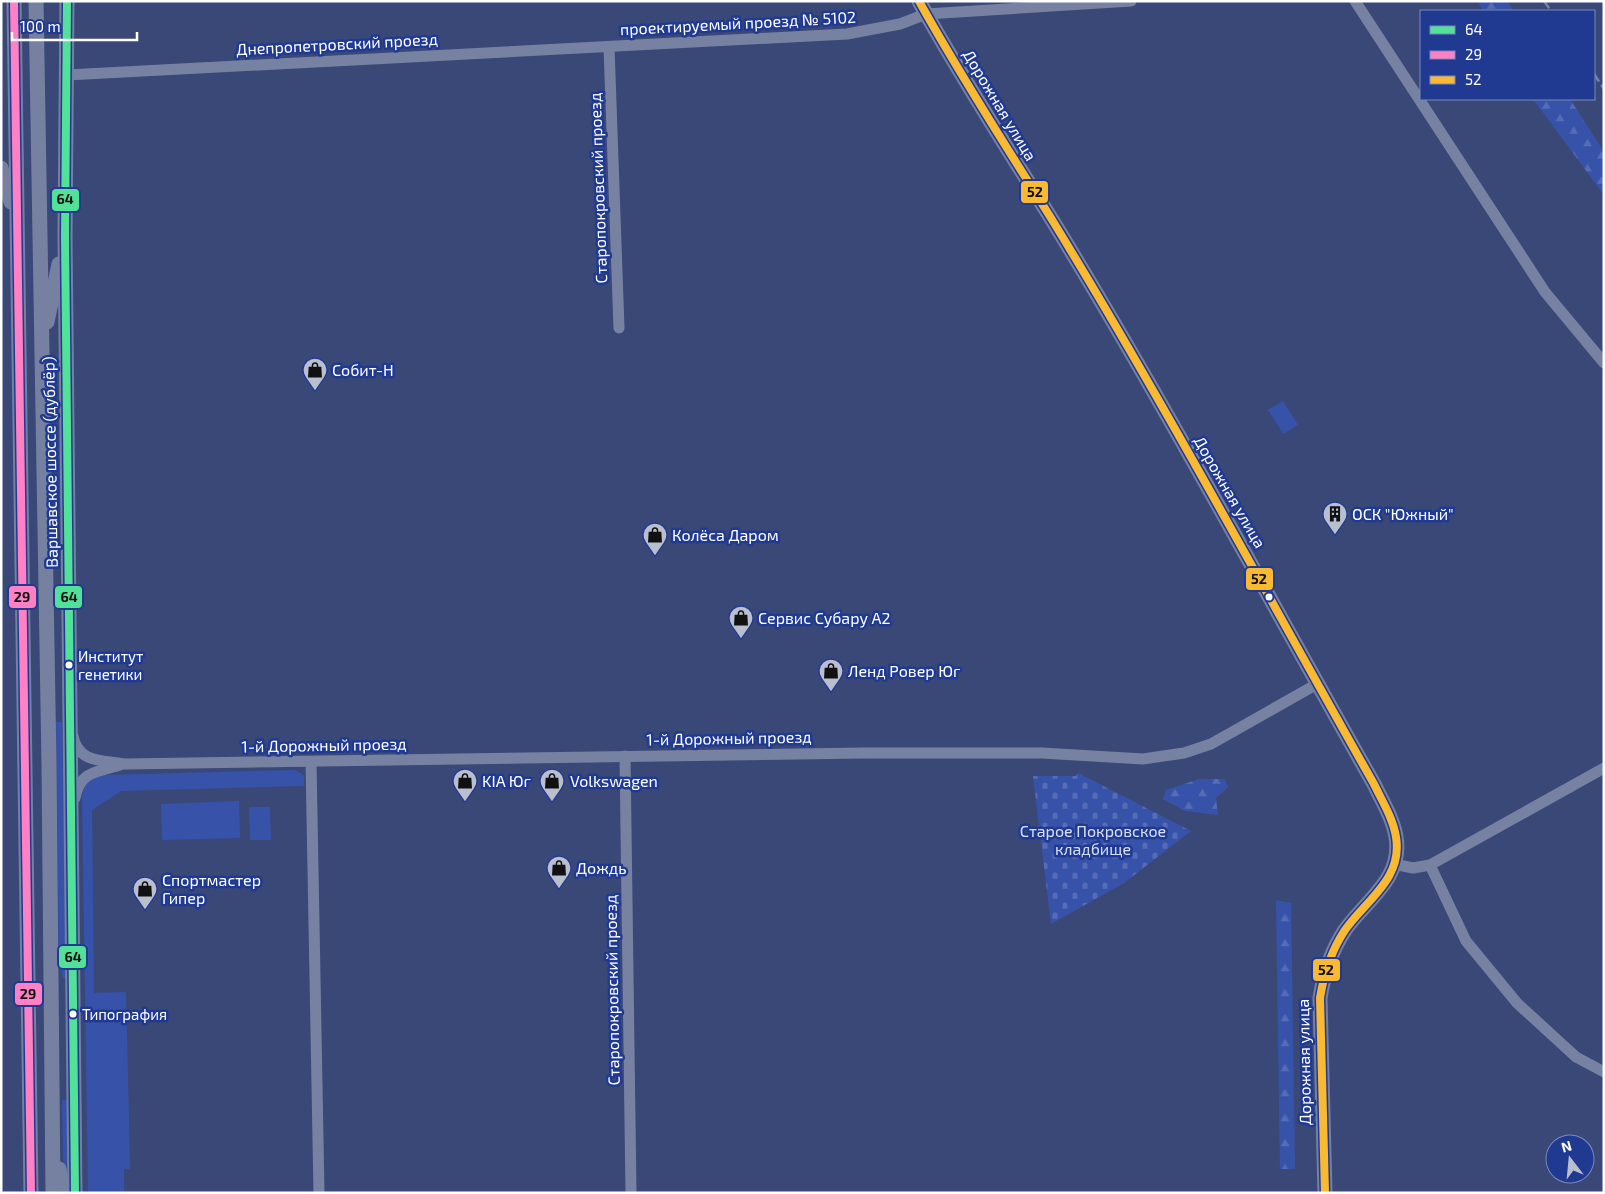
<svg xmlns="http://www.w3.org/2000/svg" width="1605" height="1194" font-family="'Exo 2',sans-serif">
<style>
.grass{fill:#3752a9}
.forest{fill:url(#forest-firs)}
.cemetery{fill:url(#cemetery-stones)}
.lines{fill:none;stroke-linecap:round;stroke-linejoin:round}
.minor{stroke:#7782a3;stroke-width:11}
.major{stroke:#7681a2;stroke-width:15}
.rail{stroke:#7681a3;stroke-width:2.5;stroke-dasharray:9 4;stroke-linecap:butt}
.bus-1-casing{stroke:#203a92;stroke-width:11}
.bus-2-casing{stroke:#203a92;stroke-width:11}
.bus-3-casing{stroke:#203a92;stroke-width:11}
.bus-1{stroke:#53e098;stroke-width:8}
.bus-2{stroke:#ff80c5;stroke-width:8}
.bus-3{stroke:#fab933;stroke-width:8}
.bus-dot{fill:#fff;stroke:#203a92;stroke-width:2}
.labels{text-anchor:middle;stroke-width:5;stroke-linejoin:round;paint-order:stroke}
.bus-label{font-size:15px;fill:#fff;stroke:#203a92;text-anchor:start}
.street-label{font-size:16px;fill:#fff;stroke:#203a92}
.poi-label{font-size:16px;fill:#fff;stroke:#203a92;text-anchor:start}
.park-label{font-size:16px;fill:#d7e0fa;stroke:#203a92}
.line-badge{stroke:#203a92;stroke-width:2}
.pale-badge-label{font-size:14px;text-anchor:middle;font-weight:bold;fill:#111}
</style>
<defs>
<pattern id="forest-firs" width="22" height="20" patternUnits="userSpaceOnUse" patternTransform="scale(1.25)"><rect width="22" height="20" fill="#3752a9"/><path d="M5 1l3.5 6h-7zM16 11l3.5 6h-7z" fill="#556cb6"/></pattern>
<pattern id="cemetery-stones" width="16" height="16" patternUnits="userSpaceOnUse" patternTransform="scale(1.25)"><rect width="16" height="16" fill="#3752a9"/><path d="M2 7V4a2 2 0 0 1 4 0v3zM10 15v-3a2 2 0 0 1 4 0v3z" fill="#556cb6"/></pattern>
</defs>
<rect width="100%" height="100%" fill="#3a4878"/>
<!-- grass -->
<g class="grass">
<polygon points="1283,401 1298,425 1283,434 1268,410"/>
<polygon points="56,722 62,722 67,979 63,978 59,965"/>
<path d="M295 770 304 775V786L121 791 92 810 94 993 126 992 130 1164V1169H124V1193H88L82 796C84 783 91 778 103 775Z"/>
<polygon points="239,801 240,838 162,840 161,804"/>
<polygon points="249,807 270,807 271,840 250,840"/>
<polygon points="62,1100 68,1100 68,1169 66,1169 63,1162"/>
</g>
<!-- forest -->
<g class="forest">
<polygon points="1478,1 1507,1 1514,11 1483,11"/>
<polygon points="1533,99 1570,99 1604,152 1604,195"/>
<polygon points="1199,779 1225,779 1228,787 1216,798 1218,815 1185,811 1163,799 1166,790"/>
<polygon points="1276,900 1291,903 1295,1169 1280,1169"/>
</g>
<!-- cemetery -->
<polygon class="cemetery" points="1078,773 1191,831 1124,883 1051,924 1033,776 1076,776"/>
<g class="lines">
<!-- minor -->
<g class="minor">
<polyline points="1355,1 1545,292 1604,363"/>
<polyline points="609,47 619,328"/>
<polyline points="67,75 847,34 900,24 926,14 1131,1"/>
<path d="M73 736C78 763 102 760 124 764L865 753H1042L1143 759 1184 753 1211 744 1317 684"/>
<polyline points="625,756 631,1193"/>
<polyline points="311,762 319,1193"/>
<path d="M75 798C80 771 97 772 120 765"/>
<polyline points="1394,864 1413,868 1430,865 1604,768"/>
<polyline points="1430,865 1466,941 1517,1003 1576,1057 1604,1072"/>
</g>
<!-- major -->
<g class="major">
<polyline points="14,1 31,1193"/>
<polyline points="36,1 49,764 53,1193"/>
<polyline points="67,1 65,236 75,1193"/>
<path d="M919 1C961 77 1008 149 1054 223 1166 406 1268 597 1374 784 1382 801 1393 818 1396 837 1403 879 1366 900 1345 930 1331 951 1324 973 1320 998L1325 1193"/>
<polyline points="1,168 11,202"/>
<polyline points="47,322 59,264"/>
<polyline points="59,1169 64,1193"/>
</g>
<!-- rail -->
<g class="rail">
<polyline points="1544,1 1551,11"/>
<polyline points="1594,74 1604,89"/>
</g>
<defs>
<polyline id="bus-1" points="67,1 65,236 75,1193"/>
<polyline id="bus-2" points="14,1 31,1193"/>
<path id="bus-3" d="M919 1C961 77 1008 149 1054 223 1166 406 1268 597 1374 784 1382 801 1393 818 1396 837 1403 879 1366 900 1345 930 1331 951 1324 973 1320 998L1325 1193"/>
</defs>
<!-- bus-1 casing -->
<use href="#bus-1" class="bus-1-casing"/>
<!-- bus-2 casing -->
<use href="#bus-2" class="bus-2-casing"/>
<!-- bus-3 casing -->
<use href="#bus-3" class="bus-3-casing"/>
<!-- bus-1 -->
<use href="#bus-1" class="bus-1"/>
<!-- bus-2 -->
<use href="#bus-2" class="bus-2"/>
<!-- bus-3 -->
<use href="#bus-3" class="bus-3"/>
</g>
<!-- icons -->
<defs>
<symbol id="shop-pin" viewBox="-11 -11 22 30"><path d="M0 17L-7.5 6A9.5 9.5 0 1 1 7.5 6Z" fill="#babfd0" stroke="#203a92"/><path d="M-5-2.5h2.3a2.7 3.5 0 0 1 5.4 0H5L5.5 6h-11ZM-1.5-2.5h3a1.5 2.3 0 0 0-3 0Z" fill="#111"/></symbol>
<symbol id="building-pin" viewBox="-11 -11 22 30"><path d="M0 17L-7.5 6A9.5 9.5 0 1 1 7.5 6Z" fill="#babfd0" stroke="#203a92"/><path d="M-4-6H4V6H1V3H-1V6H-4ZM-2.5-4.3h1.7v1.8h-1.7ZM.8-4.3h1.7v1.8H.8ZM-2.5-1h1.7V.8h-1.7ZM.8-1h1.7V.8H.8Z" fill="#111"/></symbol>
</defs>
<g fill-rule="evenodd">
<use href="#shop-pin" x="301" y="356" width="28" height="38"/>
<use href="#building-pin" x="1321" y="500" width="28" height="38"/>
<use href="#shop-pin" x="641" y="521" width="28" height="38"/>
<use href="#shop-pin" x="727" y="604" width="28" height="38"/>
<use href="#shop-pin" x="817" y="657" width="28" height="38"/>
<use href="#shop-pin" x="451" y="767" width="28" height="38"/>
<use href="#shop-pin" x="538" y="767" width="28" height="38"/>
<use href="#shop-pin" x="545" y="854" width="28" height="38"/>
<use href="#shop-pin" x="131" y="875" width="28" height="38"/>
</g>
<!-- markers -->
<g class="bus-dot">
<circle cx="1269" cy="597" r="4.5"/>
<circle cx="69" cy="665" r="4.5"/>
<circle cx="73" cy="1014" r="4.5"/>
</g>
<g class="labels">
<!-- bus labels -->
<g class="bus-label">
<text x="78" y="662">Институт<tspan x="78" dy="18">генетики</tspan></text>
<text x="82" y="1020">Типография</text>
</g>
<!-- street labels -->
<g class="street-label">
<text transform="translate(738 23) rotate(-3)" y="6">проектируемый проезд № 5102</text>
<text transform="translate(337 44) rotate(-3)" y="6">Днепропетровский проезд</text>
<text transform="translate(1000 105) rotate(59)" y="6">Дорожная улица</text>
<text transform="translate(598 188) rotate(-92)" y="6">Старопокровский проезд</text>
<text transform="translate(50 462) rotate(-91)" y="6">Варшавское шоссе (дублёр)</text>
<text transform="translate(1230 492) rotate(60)" y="6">Дорожная улица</text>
<text transform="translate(729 738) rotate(-1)" y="6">1-й Дорожный проезд</text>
<text transform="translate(324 745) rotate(-1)" y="6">1-й Дорожный проезд</text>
<text transform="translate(612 990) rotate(-91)" y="6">Старопокровский проезд</text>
<text transform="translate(1304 1062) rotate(-91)" y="6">Дорожная улица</text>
</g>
<!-- poi labels -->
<g class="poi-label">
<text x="332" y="376">Собит-Н</text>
<text x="1352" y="520">ОСК "Южный"</text>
<text x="672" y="541">Колёса Даром</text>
<text x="758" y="624">Сервис Субару А2</text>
<text x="848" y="677">Ленд Ровер Юг</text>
<text x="482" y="787">KIA Юг</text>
<text x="570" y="787">Volkswagen</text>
<text x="576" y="874">Дождь</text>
<text x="162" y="886">Спортмастер<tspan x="162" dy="18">Гипер</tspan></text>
</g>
<!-- park labels -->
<g class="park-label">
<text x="1093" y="837">Старое Покровское<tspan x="1093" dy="18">кладбище</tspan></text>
</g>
</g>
<g class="line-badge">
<rect x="1020" y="180" width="29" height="24" rx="5" fill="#fab933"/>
<rect x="51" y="188" width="29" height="24" rx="5" fill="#53e098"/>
<rect x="1245" y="567" width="29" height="24" rx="5" fill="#fab933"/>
<rect x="8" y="585" width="29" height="24" rx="5" fill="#ff80c5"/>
<rect x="54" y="585" width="29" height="24" rx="5" fill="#53e098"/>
<rect x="58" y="945" width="29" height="24" rx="5" fill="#53e098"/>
<rect x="1312" y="958" width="29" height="24" rx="5" fill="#fab933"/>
<rect x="14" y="982" width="29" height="24" rx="5" fill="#ff80c5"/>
</g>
<g class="pale-badge-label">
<text x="1035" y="197">52</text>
<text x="65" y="204">64</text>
<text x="1259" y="584">52</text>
<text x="22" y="602">29</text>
<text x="69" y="602">64</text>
<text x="73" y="962">64</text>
<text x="1326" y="975">52</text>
<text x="28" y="999">29</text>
</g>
<!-- border -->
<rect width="1605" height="1194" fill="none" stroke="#ffffff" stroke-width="5"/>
<!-- legend -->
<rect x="1420" y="10" width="175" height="90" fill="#203a92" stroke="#7989be"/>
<rect x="1430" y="26" width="25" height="8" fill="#53e098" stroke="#7989be"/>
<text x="1465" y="35" font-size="15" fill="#ffffff">64</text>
<rect x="1430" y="51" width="25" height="8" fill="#ff80c5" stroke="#7989be"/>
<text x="1465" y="60" font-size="15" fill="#ffffff">29</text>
<rect x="1430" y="76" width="25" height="8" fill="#fab933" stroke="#7989be"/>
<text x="1465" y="85" font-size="15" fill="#ffffff">52</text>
<!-- north arrow -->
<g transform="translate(1570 1159) rotate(344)"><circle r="24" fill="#203a92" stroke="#7989be"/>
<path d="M0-4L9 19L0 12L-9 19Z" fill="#babfd0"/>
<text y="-8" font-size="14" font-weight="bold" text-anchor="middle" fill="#ffffff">N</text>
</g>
<!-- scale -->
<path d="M12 32v8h125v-8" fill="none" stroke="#ffffff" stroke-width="2.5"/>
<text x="20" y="32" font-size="15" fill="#ffffff" stroke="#203a92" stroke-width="4" paint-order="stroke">100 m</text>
</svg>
